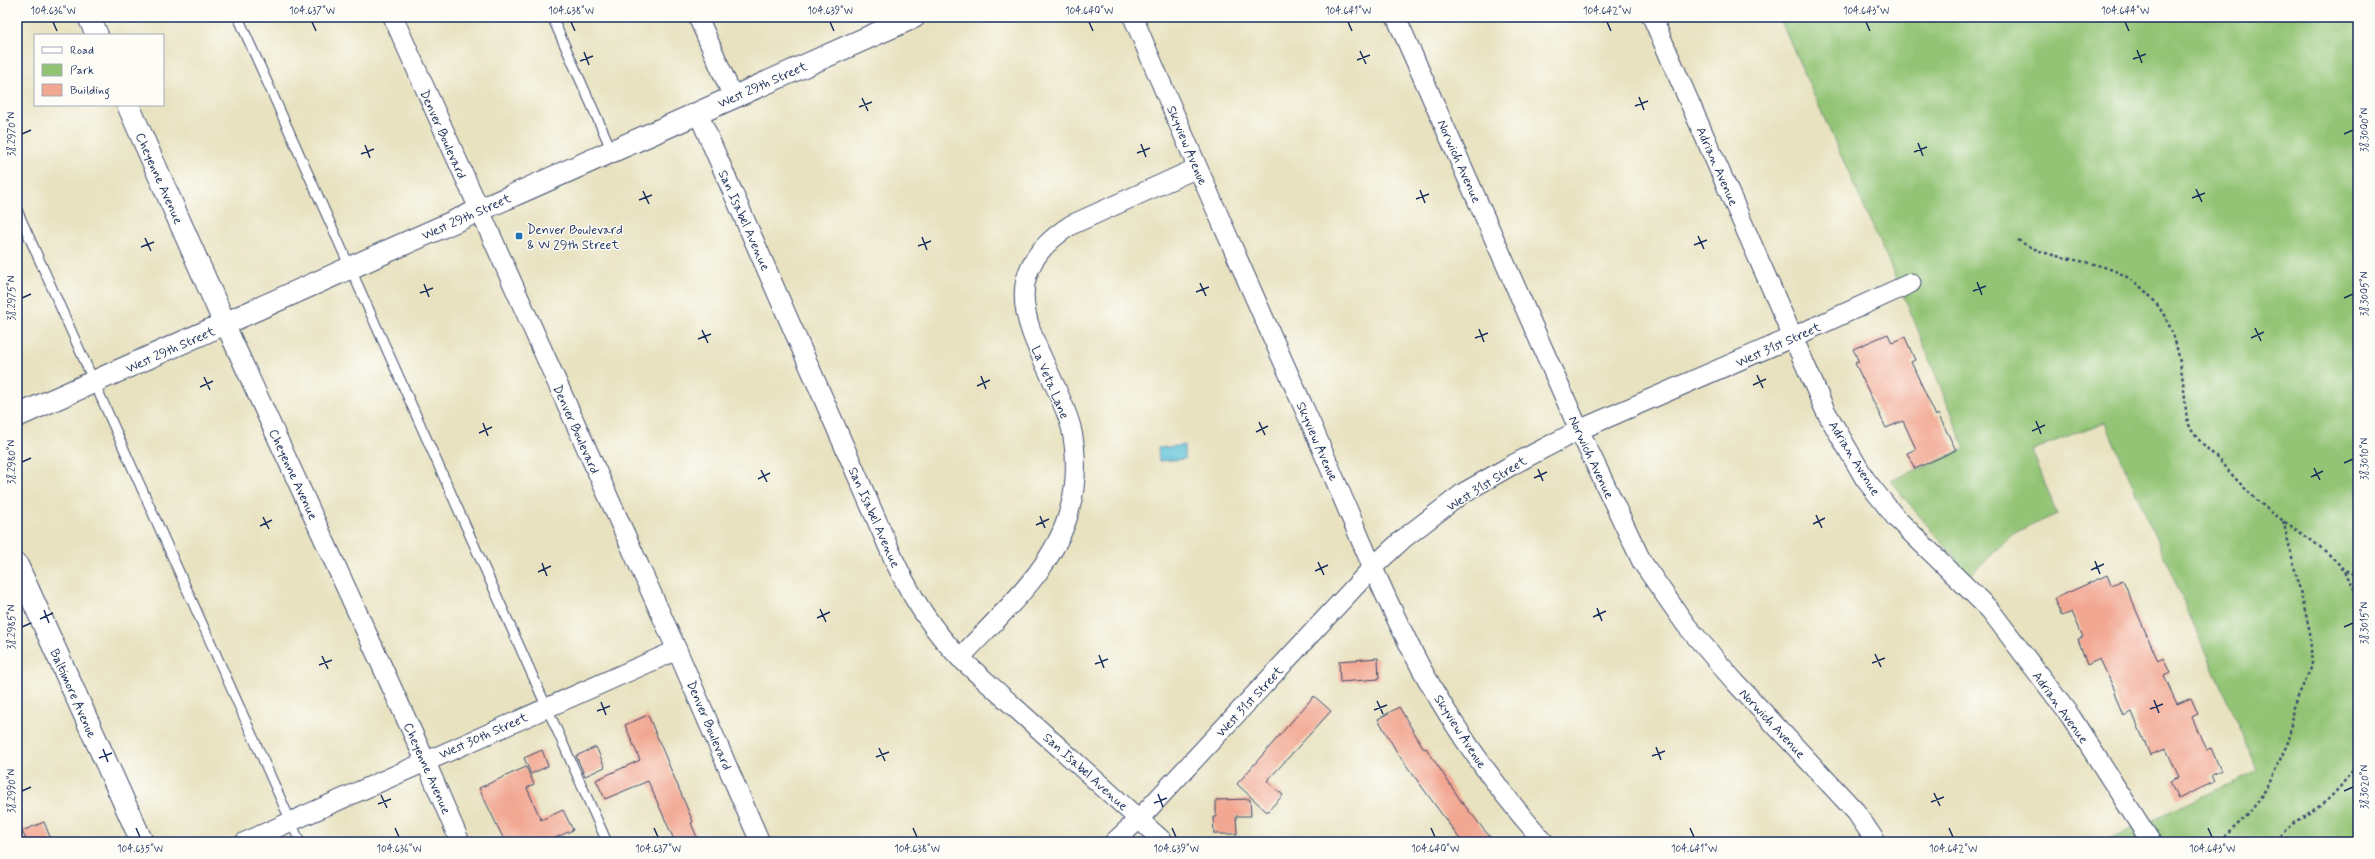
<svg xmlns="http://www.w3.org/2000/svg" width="2375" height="859" font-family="Mynerve,sans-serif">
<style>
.green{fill:#93c474;stroke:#577a69}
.water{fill:#59bfd7;stroke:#3a779a}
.building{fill:#f2a792}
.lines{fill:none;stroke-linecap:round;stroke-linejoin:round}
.service-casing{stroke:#3a4a6d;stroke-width:11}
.minor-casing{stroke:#3a4a6d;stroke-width:21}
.tertiary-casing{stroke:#3a4a6d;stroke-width:24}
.path{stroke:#3a4a6d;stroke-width:2.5;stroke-dasharray:3 3;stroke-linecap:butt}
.service{stroke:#fff;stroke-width:9}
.minor{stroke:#fff;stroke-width:19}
.tertiary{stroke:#fff;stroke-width:22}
.ticks{fill:none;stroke:#1b2f5e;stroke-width:1.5}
.poi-dot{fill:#1f6fb2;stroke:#fdfcf7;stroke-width:1.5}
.labels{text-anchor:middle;stroke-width:3;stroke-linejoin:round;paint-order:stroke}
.street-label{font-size:13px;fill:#1b2f5e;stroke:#fdfcf7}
.poi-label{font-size:13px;fill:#1b2f5e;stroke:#fdfcf7;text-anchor:start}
.neatline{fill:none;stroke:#1b2f5e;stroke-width:1.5}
.ticks-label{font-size:10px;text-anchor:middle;fill:#1b2f5e}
</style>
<rect width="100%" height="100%" fill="#fdfcf7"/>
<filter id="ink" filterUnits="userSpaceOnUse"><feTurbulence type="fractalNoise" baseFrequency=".025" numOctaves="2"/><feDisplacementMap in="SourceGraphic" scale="8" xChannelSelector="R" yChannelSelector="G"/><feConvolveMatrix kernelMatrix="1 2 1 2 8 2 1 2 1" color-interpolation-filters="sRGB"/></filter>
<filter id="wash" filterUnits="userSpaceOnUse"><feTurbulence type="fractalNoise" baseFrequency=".012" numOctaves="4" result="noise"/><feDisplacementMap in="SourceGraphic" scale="16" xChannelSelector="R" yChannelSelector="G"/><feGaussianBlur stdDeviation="0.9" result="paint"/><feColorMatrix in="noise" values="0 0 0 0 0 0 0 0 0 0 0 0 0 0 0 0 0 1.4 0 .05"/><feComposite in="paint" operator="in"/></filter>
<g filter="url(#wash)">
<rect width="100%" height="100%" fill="#e8e2c0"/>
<!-- green -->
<polygon class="green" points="1779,17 2358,17 2358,842 2103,842 2258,771 2105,422 2032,450 2057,514 2013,534 1970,576 1890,481 1965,449 1909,308"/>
<!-- water -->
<polygon class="water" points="1184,445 1185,459 1159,461 1158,448"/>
<g id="blocks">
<!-- building -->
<g class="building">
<polygon points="1888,334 1892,343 1905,337 1915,360 1911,362 1936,416 1938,414 1956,450 1915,469 1907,453 1916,449 1903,421 1886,428 1855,363 1859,362 1853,349"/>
<polygon points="2107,575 2111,585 2123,580 2158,661 2163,658 2170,673 2164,676 2177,704 2191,698 2198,714 2192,717 2206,750 2211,748 2221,771 2211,775 2214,782 2178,799 2170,781 2179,777 2166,749 2150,755 2132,712 2123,716 2114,693 2116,693 2100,659 2087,665 2078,639 2083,637 2072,612 2062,616 2054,599"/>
<polygon points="1378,658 1379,679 1340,682 1339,661"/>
<polygon points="1314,696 1331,711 1267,781 1283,795 1267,812 1237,784"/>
<polygon points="1399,707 1424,749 1426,748 1461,801 1494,842 1462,842 1398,754 1378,719"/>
<polygon points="648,715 693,822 691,823 699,842 675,842 648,781 605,799 596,780 640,760 625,725"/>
<polygon points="596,747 605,767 585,776 576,756"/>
<polygon points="542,750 548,766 531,774 524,758"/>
<polygon points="526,767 534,784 527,788 541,820 563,810 573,830 546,842 505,842 479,788"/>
<polygon points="1250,799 1251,816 1236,816 1237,834 1214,834 1213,817 1216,817 1216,800"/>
<polygon points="44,822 52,842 27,842 22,831"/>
</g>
</g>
</g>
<g filter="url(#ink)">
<use href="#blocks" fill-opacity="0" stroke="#3a4a6d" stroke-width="1"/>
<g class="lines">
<defs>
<g id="service">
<polyline points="238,17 607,842"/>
<polyline points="552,17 612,151"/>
<polyline points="17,210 300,842"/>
</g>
<g id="minor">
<polyline points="393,17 677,650 760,842"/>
<polyline points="698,17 733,97"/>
<path d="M1133 17C1191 154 1251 290 1312 426 1347 507 1380 590 1421 668 1455 730 1497 789 1544 842"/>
<polyline points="1396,17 1579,430 1642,562 1686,625 1735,682 1856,812 1876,842"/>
<polyline points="1652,17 1825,410 1865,479 1896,518 1990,610 2071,717 2151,842"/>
<path d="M698 113 895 562C912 598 931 629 960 658L1164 842"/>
<polyline points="225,324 425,760 460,842"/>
<path d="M960 658C1000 614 1056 568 1070 508 1077 483 1077 453 1071 427 1050 353 977 285 1071 225L1197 168"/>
<polyline points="245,842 677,650"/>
<polyline points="1114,842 1139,819 1374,566 1403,539 1463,493 1514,464 1579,430 1793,337 1911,283"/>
</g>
<g id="tertiary">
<polyline points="89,17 97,35"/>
<polyline points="128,105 225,324"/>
<polyline points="17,416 914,17"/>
<polyline points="17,565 142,842"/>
</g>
</defs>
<!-- service casing -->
<use href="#service" class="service-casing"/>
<!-- minor casing -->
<use href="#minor" class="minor-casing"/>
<!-- tertiary casing -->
<use href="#tertiary" class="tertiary-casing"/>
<!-- path -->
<g class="path">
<path d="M2018 240C2058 267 2106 253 2145 291 2176 321 2180 357 2185 398 2186 412 2186 424 2195 435 2201 443 2209 450 2216 457 2232 475 2248 493 2266 508 2298 534 2346 555 2358 597"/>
<polyline points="2341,568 2358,575"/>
<polyline points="2213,842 2225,836 2249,814 2268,786 2289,740 2293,707 2312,666 2310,632 2283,520"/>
<path d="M2277 842C2287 823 2305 817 2321 805 2336 794 2347 778 2358 763"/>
</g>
<!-- service -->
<use href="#service" class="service"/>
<!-- minor -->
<use href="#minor" class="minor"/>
<!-- tertiary -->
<use href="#tertiary" class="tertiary"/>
</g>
</g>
<!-- ticks -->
<path class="ticks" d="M53 22 57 31M312 22 316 31M571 22 575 31M830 22 834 31M1089 22 1093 31M1348 22 1352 31M1607 22 1611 31M1866 22 1870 31M2125 22 2129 31M2137 50 2142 63M1360 51 1366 64M584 52 589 65M2133 59 2146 54M1357 60 1370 55M580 61 593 56M1639 97 1644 110M862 98 868 111M1635 106 1648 101M859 107 872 102M22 134 31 130M2344 134 2353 130M1918 143 1923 156M1141 144 1146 157M365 145 370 158M1914 152 1927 147M1137 153 1150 148M361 154 374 149M2196 189 2202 202M1420 190 1425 203M643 191 649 204M2192 198 2205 193M1416 199 1429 194M639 200 652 195M1698 236 1704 249M922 237 927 250M145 238 151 251M1694 245 1707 240M918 246 931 241M141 247 154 242M1977 282 1982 295M1200 283 1206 296M424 284 429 297M1973 291 1986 286M1196 292 1209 287M420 293 433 288M22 298 31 294M2344 298 2353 294M2255 328 2261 341M1479 329 1484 342M702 330 708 343M1475 338 1488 333M2251 338 2264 332M698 339 711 334M1757 375 1763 388M981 376 986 389M204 377 210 390M1753 385 1766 379M977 386 990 380M200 387 213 381M2036 421 2041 434M1259 422 1265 435M483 423 488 436M2032 431 2045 425M1256 432 1268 426M479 433 492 427M22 462 31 458M2344 463 2353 459M2314 468 2320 480M1538 469 1543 481M761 470 767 482M2311 477 2323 471M1534 478 1547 472M758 479 770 473M1816 515 1822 528M1040 516 1045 528M263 517 269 529M1813 524 1825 518M1036 525 1049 519M260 526 272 520M2095 561 2100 574M1318 562 1324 575M542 563 547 576M2091 570 2104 564M1315 571 1328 565M538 572 551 566M1597 608 1602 621M820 609 826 622M44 610 49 623M1593 617 1606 611M817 618 830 612M40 619 53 613M22 627 31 623M2344 627 2353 623M1875 654 1881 667M1099 655 1104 668M322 656 328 669M1872 663 1885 658M1095 664 1108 659M319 665 332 660M2154 700 2159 713M1377 701 1383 714M601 702 606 715M2150 709 2163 704M1374 710 1387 705M597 711 610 706M1656 747 1661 760M879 748 885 761M103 749 108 762M1652 756 1665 751M876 757 889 752M99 758 112 753M22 791 31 787M2344 791 2353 787M1934 793 1940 806M1158 794 1163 807M381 795 387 808M1931 802 1944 797M1154 803 1167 798M378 804 391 799M136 828 140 837M395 828 399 837M654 828 658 837M913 828 917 837M1172 828 1176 837M1431 828 1435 837M1690 828 1694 837M1949 828 1953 837M2208 828 2212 837"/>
<!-- markers -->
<rect class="poi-dot" x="515" y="232" width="8" height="8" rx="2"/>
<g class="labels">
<!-- street labels -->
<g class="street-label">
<text transform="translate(762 84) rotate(-24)" y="5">West 29th Street</text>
<text transform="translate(444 134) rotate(66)" y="5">Denver Boulevard</text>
<text transform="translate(1188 145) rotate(67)" y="5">Skyview Avenue</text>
<text transform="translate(1460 161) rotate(66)" y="5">Norwich Avenue</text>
<text transform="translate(1718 166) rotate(66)" y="5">Adrian Avenue</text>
<text transform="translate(160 178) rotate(66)" y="5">Cheyenne Avenue</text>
<text transform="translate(466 216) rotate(-24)" y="5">West 29th Street</text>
<text transform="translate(745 220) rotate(66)" y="5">San Isabel Avenue</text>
<text transform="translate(1778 344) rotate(-24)" y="5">West 31st Street</text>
<text transform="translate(170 349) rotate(-24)" y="5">West 29th Street</text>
<text transform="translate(1051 382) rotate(67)" y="5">La Veta Lane</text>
<text transform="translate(577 429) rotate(66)" y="5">Denver Boulevard</text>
<text transform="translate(1318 441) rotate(66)" y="5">Skyview Avenue</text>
<text transform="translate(1592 457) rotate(65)" y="5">Norwich Avenue</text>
<text transform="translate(1855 458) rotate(58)" y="5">Adrian Avenue</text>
<text transform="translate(294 474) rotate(65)" y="5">Cheyenne Avenue</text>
<text transform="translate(1486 483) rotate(-32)" y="5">West 31st Street</text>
<text transform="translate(875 517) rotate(66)" y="5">San Isabel Avenue</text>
<text transform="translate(74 693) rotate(66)" y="5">Baltimore Avenue</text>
<text transform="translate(1249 701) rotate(-47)" y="5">West 31st Street</text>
<text transform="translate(2061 707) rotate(54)" y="5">Adrian Avenue</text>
<text transform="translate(1773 723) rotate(47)" y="5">Norwich Avenue</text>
<text transform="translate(710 725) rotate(67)" y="5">Denver Boulevard</text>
<text transform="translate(1461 731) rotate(57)" y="5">Skyview Avenue</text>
<text transform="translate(483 735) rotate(-24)" y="5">West 30th Street</text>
<text transform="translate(428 768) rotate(66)" y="5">Cheyenne Avenue</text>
<text transform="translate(1086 771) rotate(42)" y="5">San Isabel Avenue</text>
</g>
<!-- poi labels -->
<g class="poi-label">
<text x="527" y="234">Denver Boulevard<tspan x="527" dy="15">&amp; W 29th Street</tspan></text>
</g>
</g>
<!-- margin -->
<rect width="2375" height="859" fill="none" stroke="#fdfcf7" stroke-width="44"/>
<!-- legend -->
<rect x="34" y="34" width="130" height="72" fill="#fdfcf7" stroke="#a3aaba"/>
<rect x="42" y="47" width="20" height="6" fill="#ffffff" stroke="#a3aaba"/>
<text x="70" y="54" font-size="12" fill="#1b2f5e">Road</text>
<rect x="42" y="64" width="20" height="12" fill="#93c474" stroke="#a3aaba"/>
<text x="70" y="74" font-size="12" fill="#1b2f5e">Park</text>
<rect x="42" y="84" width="20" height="12" fill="#f2a792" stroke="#a3aaba"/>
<text x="70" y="94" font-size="12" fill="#1b2f5e">Building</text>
<rect x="22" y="22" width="2331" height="815" class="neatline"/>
<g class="ticks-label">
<text x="53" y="14">104.636°W</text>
<text x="312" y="14">104.637°W</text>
<text x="571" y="14">104.638°W</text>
<text x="830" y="14">104.639°W</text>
<text x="1089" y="14">104.640°W</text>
<text x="1348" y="14">104.641°W</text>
<text x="1607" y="14">104.642°W</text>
<text x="1866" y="14">104.643°W</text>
<text x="2125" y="14">104.644°W</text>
<text transform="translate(2364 130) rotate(-90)" y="4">38.3000°N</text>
<text transform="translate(11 134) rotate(-90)" y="4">38.2970°N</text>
<text transform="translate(2364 294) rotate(-90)" y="4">38.3005°N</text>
<text transform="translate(11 298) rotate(-90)" y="4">38.2975°N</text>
<text transform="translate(2364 459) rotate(-90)" y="4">38.3010°N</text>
<text transform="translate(11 462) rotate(-90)" y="4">38.2980°N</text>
<text transform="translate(2364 623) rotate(-90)" y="4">38.3015°N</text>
<text transform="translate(11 627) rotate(-90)" y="4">38.2985°N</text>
<text transform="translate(2364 787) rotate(-90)" y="4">38.3020°N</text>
<text transform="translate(11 791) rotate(-90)" y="4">38.2990°N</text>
<text x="140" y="852">104.635°W</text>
<text x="399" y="852">104.636°W</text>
<text x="658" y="852">104.637°W</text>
<text x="917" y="852">104.638°W</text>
<text x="1176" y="852">104.639°W</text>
<text x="1435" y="852">104.640°W</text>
<text x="1694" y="852">104.641°W</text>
<text x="1953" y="852">104.642°W</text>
<text x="2212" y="852">104.643°W</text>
</g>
</svg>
